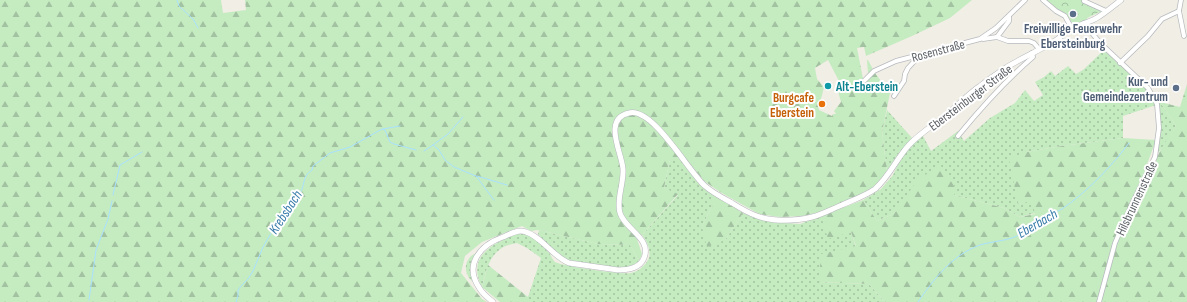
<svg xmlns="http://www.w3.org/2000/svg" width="1187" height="302" font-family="'Sofia Sans Condensed',sans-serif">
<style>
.grass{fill:url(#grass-dots)}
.forest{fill:url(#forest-firs);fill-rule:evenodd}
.park{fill:url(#park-crowns)}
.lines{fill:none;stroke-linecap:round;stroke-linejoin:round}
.stream{stroke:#a9e2ff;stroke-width:1}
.minor-casing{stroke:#b7babe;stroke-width:5.5}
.tertiary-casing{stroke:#b7babe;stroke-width:6}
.minor{stroke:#fff;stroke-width:4}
.tertiary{stroke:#fff;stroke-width:5}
.service-dot{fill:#5c6f8a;stroke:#fff;stroke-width:1.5}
.culture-dot{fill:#0f9aa8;stroke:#fff;stroke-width:1.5}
.food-dot{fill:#e8710a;stroke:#fff;stroke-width:1.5}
.labels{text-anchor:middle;stroke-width:4;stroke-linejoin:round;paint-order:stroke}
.service-label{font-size:13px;font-weight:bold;fill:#4e5e75;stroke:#fff}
.street-label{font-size:13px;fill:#5e6368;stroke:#fff}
.culture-label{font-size:13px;font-weight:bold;fill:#0d838f;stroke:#fff;text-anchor:start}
.food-label{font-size:13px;font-weight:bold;fill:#c56008;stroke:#fff;text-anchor:end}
.water-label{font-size:14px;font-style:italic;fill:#357aa9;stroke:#fff}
</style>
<defs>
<pattern id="grass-dots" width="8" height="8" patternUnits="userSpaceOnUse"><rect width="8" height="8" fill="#c5ebc1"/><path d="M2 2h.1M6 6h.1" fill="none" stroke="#a3c2a1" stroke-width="1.8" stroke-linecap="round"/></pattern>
<pattern id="forest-firs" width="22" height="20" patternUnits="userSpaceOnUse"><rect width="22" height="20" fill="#c5ebc1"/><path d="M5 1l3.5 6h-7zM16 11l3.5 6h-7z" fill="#a3c2a1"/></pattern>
<pattern id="park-crowns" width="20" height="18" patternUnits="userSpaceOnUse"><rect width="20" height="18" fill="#c5ebc1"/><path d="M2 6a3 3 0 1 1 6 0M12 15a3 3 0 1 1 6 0" fill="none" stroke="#a3c2a1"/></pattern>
</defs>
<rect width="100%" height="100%" fill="#f1eee6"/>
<!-- grass -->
<g class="grass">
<polygon points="1104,50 1148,88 1160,102 1176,126 1165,144 1158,153 1156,140 1159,128 1156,105 1123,116 1123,138 1062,146 1026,152 1018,204 1033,200 1036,213 1020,217 1004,208 954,195 896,211 891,215 877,221 863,200 881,189 893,175 900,160 913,144 923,136 931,151 958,131 964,141 990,118 1015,103 1025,90 1034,101 1043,95 1035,82 1044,77 1051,71 1055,76 1068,66 1076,74 1083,70"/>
<polygon points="887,110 913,139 898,154 887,172 882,132"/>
<path d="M670 159H681L699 184 712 194V206L702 227 725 240 743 213 769 222 800 224 821 216 851 232 856 247 819 282 869 284 885 302H528V297L541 258 527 248 517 243C513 244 506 245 502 248 488 257 486 272 482 287 469 262 484 248 507 238 512 236 518 233 524 234 535 236 543 246 550 254 551 256 553 260 555 262 562 266 623 275 631 273 638 272 646 265 649 258 651 250 647 241 642 235L678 195 664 188Z"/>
<path d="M539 230 598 244 630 245 639 261C635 264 632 266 628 267 621 269 573 263 566 259 558 256 544 241 538 234Z"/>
<path d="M476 253 474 257 473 282C463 274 463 259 476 253Z"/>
</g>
<!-- forest -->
<g class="forest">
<path d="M0 0H221L223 13 246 10 245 0H972L950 18 912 36 866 56 864 47 857 48 864 84 870 78 868 73 867 60H868L875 73 890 93 882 132 887 172 875 186 864 193 821 212 803 216 780 217 759 214 720 192 704 181 686 159H670L664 188 678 194 642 235 637 239 642 254 639 261 630 245 598 244 539 230 531 231 522 226 482 242 465 256 461 273 482 299 487 302H0ZM828 60 839 81 840 88H837L841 102 834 111 836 114H833L832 116 819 110 817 103 821 100V99L824 87 817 79 815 68Z"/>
<path d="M1187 84V302H885L869 284 819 282 821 254 856 246 851 232 828 239 821 216 863 200 877 221 891 215 896 211 918 179 941 166 957 190 954 195 1004 208 1020 217 1035 214 1032 201 1018 204 1009 159 1026 152 1062 146 1123 138 1156 140 1146 167 1155 164C1159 150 1168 138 1176 126L1160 102 1180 107Z"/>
<polygon points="712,194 743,213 725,240 707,247 702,227 712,206"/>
<polygon points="488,265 528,297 528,302 500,302 482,287"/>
</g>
<!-- park -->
<polygon class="park" points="1044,0 1083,0 1104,10 1087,18 1088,21 1074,26 1066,13 1056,11"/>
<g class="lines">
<!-- stream -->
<g class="stream">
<polyline points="177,0 179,6 193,19 198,28"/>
<polyline points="383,129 400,126"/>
<polyline points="433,145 448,134 463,117"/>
<polyline points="424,151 433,145 439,150 445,160 454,167 476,176 494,200"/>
<polyline points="477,176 507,185"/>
<polyline points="113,195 120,165 142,152"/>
<polyline points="89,300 96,250 108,219 112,201"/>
<path d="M236 302 238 296V290L241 286 248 279 253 271 263 247 291 199C294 198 298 196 300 193 305 186 302 176 312 170L313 166 330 153 350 147 382 129 385 130 390 142 394 144 416 150"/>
<path d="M918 302C934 279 952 255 980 245 993 241 1009 241 1021 234 1029 229 1035 222 1042 217 1048 213 1056 213 1062 209 1088 191 1110 168 1129 143"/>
</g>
<defs>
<g id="minor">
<polyline points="1043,0 1056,11 1065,16 1072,29"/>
<polyline points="1084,1 1106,11"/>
<polyline points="1179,11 1184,36"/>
<polyline points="1084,23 1100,43 1148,88 1157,104 1159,128 1155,157 1132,204 1115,243 1099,302"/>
<polyline points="997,37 1009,21 1009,17"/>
<polyline points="983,39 997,37 1008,41 1029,41 1034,43 1039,49"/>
<polyline points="1120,63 1148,36 1162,19 1179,11 1181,0"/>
<polyline points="865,80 874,71 896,61 980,39 996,28 1025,0"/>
<polyline points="894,96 904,81 905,74 908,68 920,55"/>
<path d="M958 136C981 108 1005 81 1033 57L1032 53"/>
</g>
<path id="tertiary" d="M493 302C488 298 483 294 480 289 463 265 480 245 503 237 510 234 518 229 526 232 542 237 552 256 569 263L618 270C627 270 638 269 643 260 654 239 625 230 620 213 616 199 624 184 623 169 622 153 602 119 629 113 653 107 688 171 705 186 713 193 723 198 732 203 740 208 748 213 757 216 773 222 796 221 812 217 823 214 832 209 842 205 853 200 865 196 875 189 889 177 897 158 909 145 919 134 932 126 944 117 956 107 967 95 980 86 989 79 998 73 1007 67 1022 58 1038 51 1053 42 1059 39 1063 34 1069 30 1077 26 1086 23 1095 19 1104 14 1112 7 1121 0"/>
</defs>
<!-- minor casing -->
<use href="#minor" class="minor-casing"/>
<!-- tertiary casing -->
<use href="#tertiary" class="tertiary-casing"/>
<!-- minor -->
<use href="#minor" class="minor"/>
<!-- tertiary -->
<use href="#tertiary" class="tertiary"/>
</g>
<!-- markers -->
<g class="service-dot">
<circle cx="1073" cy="14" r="4"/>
<circle cx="1176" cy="88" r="4"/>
</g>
<circle class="culture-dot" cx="828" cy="86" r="4"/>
<circle class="food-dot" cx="822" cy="104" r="4"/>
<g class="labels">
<!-- service labels -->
<g class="service-label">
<text x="1073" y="33">Freiwillige Feuerwehr<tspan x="1073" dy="15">Ebersteinburg</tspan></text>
<text x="1168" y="86" text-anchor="end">Kur- und<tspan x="1168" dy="15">Gemeindezentrum</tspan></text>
</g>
<!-- street labels -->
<g class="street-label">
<text transform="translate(938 50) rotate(-15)" y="5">Rosenstraße</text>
<text transform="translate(970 97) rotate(-37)" y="5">Ebersteinburger Straße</text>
<text transform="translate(1136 198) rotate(-65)" y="5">Hilsbrunnenstraße</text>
</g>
<!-- culture labels -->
<g class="culture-label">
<text x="836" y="91">Alt-Eberstein</text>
</g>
<!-- food labels -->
<g class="food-label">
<text x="814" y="102">Burgcafe<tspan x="814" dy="15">Eberstein</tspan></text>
</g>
<!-- water labels -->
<g class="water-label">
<text transform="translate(285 212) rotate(-57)" y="5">Krebsbach</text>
<text transform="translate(1037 223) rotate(-30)" y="5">Eberbach</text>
</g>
</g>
</svg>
